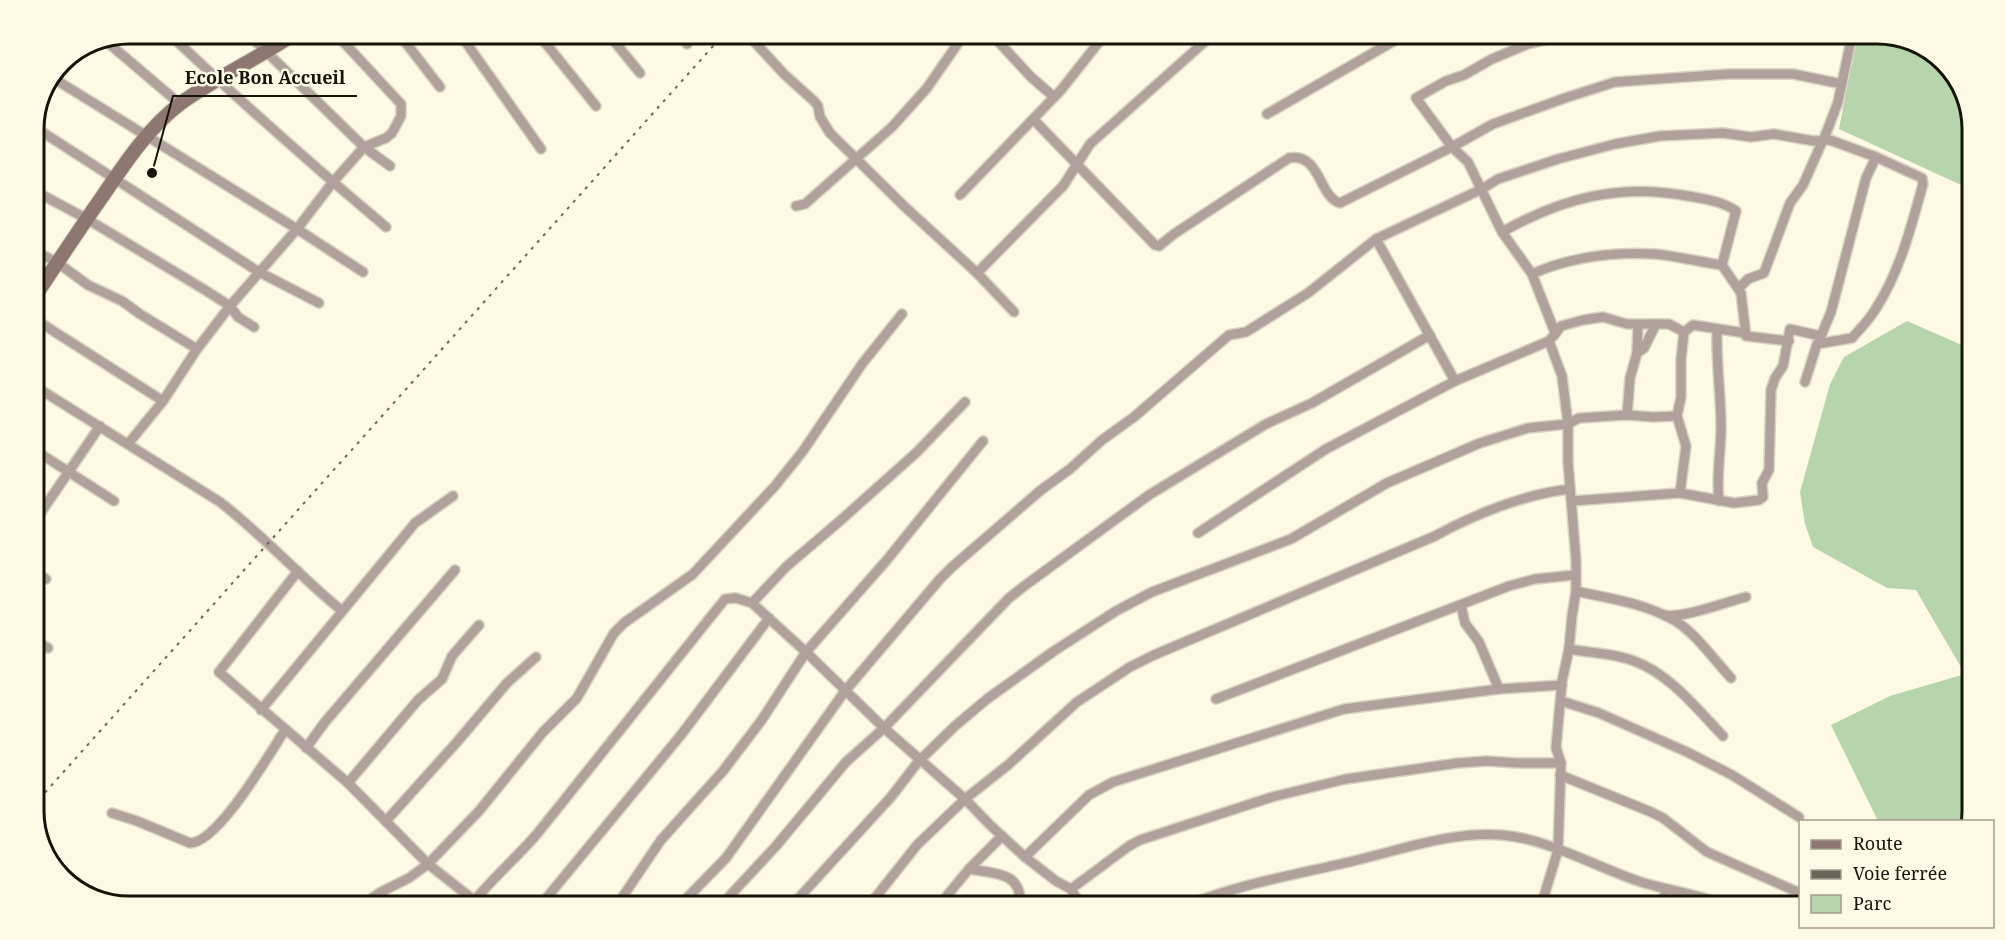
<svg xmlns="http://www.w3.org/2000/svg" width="2006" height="940" font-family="'Noto Serif',serif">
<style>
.green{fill:#b7d5ac}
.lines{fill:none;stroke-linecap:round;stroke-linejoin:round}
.street-casing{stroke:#d9d4c2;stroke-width:12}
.secondary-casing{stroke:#d9d4c2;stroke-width:16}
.street{stroke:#b1a19d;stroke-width:9}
.secondary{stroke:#8e7771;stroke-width:14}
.rail{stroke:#696557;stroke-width:2;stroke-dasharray:3 6;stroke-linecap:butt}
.rim{fill:none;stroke:#161308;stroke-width:3}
.leader{fill:none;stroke:#161308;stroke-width:2}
.callout-dot{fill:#161308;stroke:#fef9e5;stroke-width:2}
.callout-label{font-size:18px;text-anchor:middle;font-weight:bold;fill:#161308;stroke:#fef9e5;stroke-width:5;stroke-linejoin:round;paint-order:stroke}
</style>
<rect width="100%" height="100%" fill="#fef9e5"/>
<!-- green -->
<g class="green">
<polygon points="1856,40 1914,40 1957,75 1973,123 1972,190 1839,129"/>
<polygon points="1907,321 1971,349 1966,821 1878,821 1831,725 1890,696 1965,674 1916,590 1887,588 1813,547 1805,524 1800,492 1830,384 1844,357"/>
</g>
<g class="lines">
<defs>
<g id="street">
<path d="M168 33C239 100 312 165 386 227"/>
<polyline points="247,33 364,147 390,166"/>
<polyline points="399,34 440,87"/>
<polyline points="460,34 541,149"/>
<polyline points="539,35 596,106"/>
<polyline points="609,35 640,73"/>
<polyline points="681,35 687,44"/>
<polyline points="749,36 785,75 814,101 818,106 820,117 830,133 904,206 977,273 1014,312"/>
<polyline points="994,37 1031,77 1054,97"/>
<polyline points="107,42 180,104"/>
<polyline points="53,78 297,229 363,272"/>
<polyline points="1267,114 1399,38"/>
<path d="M1034 120 1155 245 1159 246 1174 234 1289 158C1321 153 1318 196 1340 203L1452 147 1493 124 1565 98 1615 82 1729 74H1793L1842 84"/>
<polyline points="33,126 259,272 319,303"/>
<polyline points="33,190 87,219 205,290 230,306 238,317 254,327"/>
<polyline points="960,195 1061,90 1103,37"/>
<polyline points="796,206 805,204 892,127 927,88 963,36"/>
<path d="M1502 232C1562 198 1620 183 1688 196 1704 199 1722 201 1736 211L1722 265"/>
<polyline points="1376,239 1455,381"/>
<polyline points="33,250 58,263 88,285 122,301 140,314 197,349"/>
<polyline points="977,273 1063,186 1090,144 1210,37"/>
<path d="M1532 274C1570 257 1613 252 1654 254 1677 256 1700 262 1722 265L1741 293 1746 336 1789 341"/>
<polyline points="1739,288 1748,279 1764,273 1790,203 1803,185 1827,131 1838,102 1851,40"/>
<polyline points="33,318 163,401"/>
<path d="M1717 330C1716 363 1721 395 1721 427 1721 453 1716 475 1719 501"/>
<polyline points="1555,334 1561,326 1583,320 1603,317 1627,324 1669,324 1684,332 1693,325 1745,333"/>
<polyline points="1637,353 1638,325"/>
<path d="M33 385 220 502C263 535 299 576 341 610"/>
<polyline points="1627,415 1630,378 1637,353 1644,348 1656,324"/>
<polyline points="128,444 163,401 197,349 230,306 297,229 333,182 364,147 386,138 392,133 401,116 401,104 336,34"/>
<polyline points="33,449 114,501"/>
<polyline points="1680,493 1686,446 1677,416 1681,397 1681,359 1684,332"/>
<polyline points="1572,501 1680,493 1734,503 1759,500 1763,497 1762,483 1769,470 1771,390 1775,378 1783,366 1790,329 1821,336 1831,312 1866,178 1876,157"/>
<polyline points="33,524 100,426"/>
<polyline points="1198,533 1326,449 1455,381 1549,341"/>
<polyline points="33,571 46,579"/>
<polyline points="298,571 219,672 348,783 428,864 475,901"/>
<path d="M1576 591C1611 599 1646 603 1677 622 1698 636 1714 660 1731 678"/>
<polyline points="752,603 806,652 884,728 965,799 990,825 1025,857 1056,881 1071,889 1080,904"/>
<polyline points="1461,605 1465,623 1479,642 1499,689"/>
<path d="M1664 615C1682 619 1726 602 1746 597"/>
<polyline points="33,639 48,648"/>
<path d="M1569 649C1589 653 1614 653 1634 661 1670 674 1697 709 1723 736"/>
<polyline points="1216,699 1509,586 1535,579 1575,575"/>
<polyline points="1561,701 1599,713 1687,752 1732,775 1799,817"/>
<polyline points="261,710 415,523 453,496"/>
<polyline points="306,748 325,722 455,570"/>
<polyline points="1560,775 1651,812 1663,818 1707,852 1800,893"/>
<polyline points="348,783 418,700 442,679 452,656 479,625"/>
<path d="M112 813 137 821 190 843C218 843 270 753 285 730"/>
<polyline points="386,821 457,742 507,683 536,657"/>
<polyline points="1025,857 1089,795 1113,782 1344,709 1499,689 1562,685"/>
<path d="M969 869C993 873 1022 872 1020 903"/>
<polyline points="1071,889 1129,846 1140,840 1272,797 1346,779 1458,763 1487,761 1517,763 1561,763"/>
<polyline points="368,901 381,892 409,878 428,864 479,811 543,732 577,698 614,633 624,623 693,574 775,486 803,451 862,364 902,314"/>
<path d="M474 901C494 877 517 857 537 834L725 599 736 598 752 603 787 566 841 520 917 452 965 402"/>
<polyline points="544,901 681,735 769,618"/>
<polyline points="619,902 661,840 723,771 761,721 806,652 886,561 983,441"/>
<path d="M683 902 726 858 845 691 940 579 952 567 1041 490 1070 469 1102 440 1134 417 1229 335 1246 332 1308 293 1376 239 1482 189 1498 179 1558 159 1615 144 1660 136 1723 133 1751 137 1774 134 1814 141 1830 140 1876 157 1922 178 1923 184C1911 227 1900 272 1875 310 1869 320 1860 329 1852 338L1817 344 1805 382"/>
<polyline points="724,902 776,846 846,762 884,728 1009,598 1027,584 1149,495 1266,424 1312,403 1430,335"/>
<polyline points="795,902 891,797 918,762 955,726 987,699 1054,651 1116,611 1152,592 1291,539 1387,483 1480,443 1528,428 1568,424 1579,418 1627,415 1653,417 1677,416"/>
<path d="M871 903 917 845 965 799 1008 765 1077 702 1130 667 1154 655 1435 536C1475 514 1525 494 1570 489"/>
<polyline points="941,903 969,869 1002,836"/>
<path d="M1190 904C1243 883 1299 874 1353 861 1401 850 1452 831 1501 835 1548 838 1599 869 1644 883 1672 891 1701 895 1728 906"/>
<polyline points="1541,906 1558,850 1561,763 1556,748 1562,681 1569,649 1572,616 1576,591 1576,560 1568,462 1568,424 1562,376 1549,341 1555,334 1554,330 1532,274 1502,232 1468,162 1452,147 1416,98 1446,81 1464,75 1492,59 1528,44 1549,39"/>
<polyline points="1660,906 1667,889"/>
</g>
<path id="secondary" d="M33 299C56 265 78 231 102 197 125 163 148 128 181 103 217 77 257 59 294 34"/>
</defs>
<!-- street casing -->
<use href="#street" class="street-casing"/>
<!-- secondary casing -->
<use href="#secondary" class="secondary-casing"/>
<!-- street -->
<use href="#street" class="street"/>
<!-- secondary -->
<use href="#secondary" class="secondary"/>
<!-- rail -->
<polyline class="rail" points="33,806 723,35"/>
</g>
<!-- crop -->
<path d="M0 0H2006V940H0ZM129 44H1877A85 85 0 0 1 1962 129V811A85 85 0 0 1 1877 896H129A85 85 0 0 1 44 811V129A85 85 0 0 1 129 44Z" fill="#fef9e5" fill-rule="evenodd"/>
<path class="rim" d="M129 44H1877A85 85 0 0 1 1962 129V811A85 85 0 0 1 1877 896H129A85 85 0 0 1 44 811V129A85 85 0 0 1 129 44Z"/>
<!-- callouts -->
<path class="leader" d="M152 173L173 96H357"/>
<circle class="callout-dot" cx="152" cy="173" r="6"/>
<g class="callout-label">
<text x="265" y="84">Ecole Bon Accueil</text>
</g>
<!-- legend -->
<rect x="1799" y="820" width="195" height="108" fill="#fef9e5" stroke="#a19d8d" stroke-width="1.5"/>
<rect x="1811" y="840" width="30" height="9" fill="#8e7771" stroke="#a19d8d" stroke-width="1.5"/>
<text x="1853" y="850" font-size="18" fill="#161308">Route</text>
<rect x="1811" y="870" width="30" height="9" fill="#696557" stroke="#a19d8d" stroke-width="1.5"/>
<text x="1853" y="880" font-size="18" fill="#161308">Voie ferrée</text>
<rect x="1811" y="895" width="30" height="18" fill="#b7d5ac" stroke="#a19d8d" stroke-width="1.5"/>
<text x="1853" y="910" font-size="18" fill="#161308">Parc</text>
</svg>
